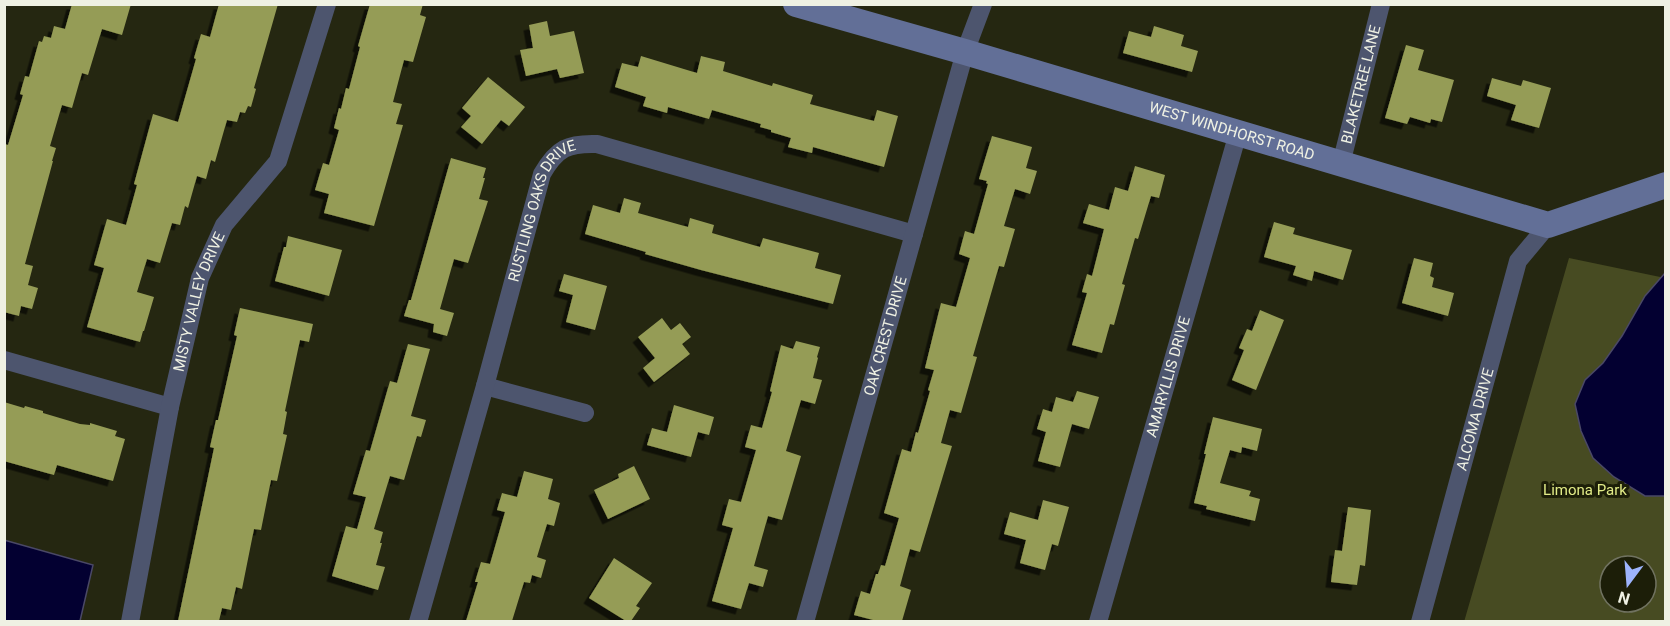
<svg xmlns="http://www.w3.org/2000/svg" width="1670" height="626" font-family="Roboto,sans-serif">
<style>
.green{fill:#474b22;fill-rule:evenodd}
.water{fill:#030031;stroke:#4a4866;stroke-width:1.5}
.building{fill:#959c56;filter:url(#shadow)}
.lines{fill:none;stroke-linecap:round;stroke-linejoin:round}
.street{stroke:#4d556e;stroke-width:18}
.secondary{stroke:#626f97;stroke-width:26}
.labels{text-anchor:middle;stroke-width:6;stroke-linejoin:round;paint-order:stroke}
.street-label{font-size:15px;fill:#eff1e3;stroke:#1c1e08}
.park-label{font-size:15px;fill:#e1eb87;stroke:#1c1e08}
</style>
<defs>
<filter id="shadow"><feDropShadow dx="-5.5" dy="5.5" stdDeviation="0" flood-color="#0009"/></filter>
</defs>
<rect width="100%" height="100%" fill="#252711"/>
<!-- green -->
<path class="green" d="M1569 258 1665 278V621L1464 622ZM1610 566H1646V602H1610Z"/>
<!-- water -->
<g class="water">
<polygon points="1665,273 1665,496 1645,496 1614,477 1593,458 1581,431 1575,404 1585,380 1603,363 1622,336 1645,296"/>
<polygon points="4,540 93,565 80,621 5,621"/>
</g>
<!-- building -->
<g class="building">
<polygon points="72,4 131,4 122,35 102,29 88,75 82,73 72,108 62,105 50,146 56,148 52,161 53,161 25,264 33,266 28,285 38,288 32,309 21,306 19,316 4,312 4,144 8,145 23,95 20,94 25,76 29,77 39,41 42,42 44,36 51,38 54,26 65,29"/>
<polygon points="219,4 278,4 254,88 256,89 251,107 248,106 245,113 240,112 237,122 227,120 215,162 211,160 206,179 197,176 188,208 185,206 180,225 172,223 160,263 147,259 137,292 154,297 144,331 143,331 140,342 87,327 104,268 94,265 107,219 126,225 137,185 134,184 153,114 178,122 196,59 194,58 201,34 210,37"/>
<polygon points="370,4 423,4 420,15 426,17 413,62 404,60 393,102 402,104 396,124 403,125 374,226 324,213 329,194 315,190 323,163 329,165 339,130 334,128 339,108 341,109 346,88 349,89 360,47 358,46"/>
<polygon points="547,21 550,36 574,31 584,73 560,78 557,69 526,76 520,50 533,48 529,25"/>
<polygon points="1154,26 1184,35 1181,46 1198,51 1192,72 1123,53 1129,31 1151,37"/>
<polygon points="1406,45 1424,50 1418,70 1454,80 1442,122 1431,119 1430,123 1410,117 1407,124 1385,118"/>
<polygon points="641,56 697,73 701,56 725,62 723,71 772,86 773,83 813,95 810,104 874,121 877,110 898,116 884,167 813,147 812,153 788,147 791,138 771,132 771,130 760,127 761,124 712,110 709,119 668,107 667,113 643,106 646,97 615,87 622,63 638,67"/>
<polygon points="488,77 525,107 509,126 501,120 482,144 461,127 471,116 462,108"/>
<polygon points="1492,78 1521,86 1523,80 1551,88 1539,128 1511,120 1516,105 1487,96"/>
<polygon points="992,136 1032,147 1026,168 1037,171 1030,194 1015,189 1004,226 1015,229 1004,267 999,266 973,356 977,357 961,413 950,410 941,443 952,446 920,552 910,549 900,586 911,590 902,621 877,621 854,615 861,591 870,594 876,574 878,574 881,565 885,566 899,518 884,513 902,449 911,452 916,432 918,433 930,391 928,390 934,370 925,368 941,303 956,307 970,258 959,254 965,231 974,234 988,184 986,183 987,181 979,179"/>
<polygon points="451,158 486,168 483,178 485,178 479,199 488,201 468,263 454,259 440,309 454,313 447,336 433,332 434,324 404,316 409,300 411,300"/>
<polygon points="1135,166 1165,175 1159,198 1151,196 1138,239 1135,238 1122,284 1125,285 1114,325 1110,324 1102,353 1072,345 1087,293 1082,292 1087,274 1092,276 1104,229 1083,223 1089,204 1109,210 1115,187 1128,191"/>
<polygon points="624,198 641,203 638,213 688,227 690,218 714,225 712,233 760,247 763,238 819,253 815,268 841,275 833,304 701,270 645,254 646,252 585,234 593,205 620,213"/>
<polygon points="1274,222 1295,228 1293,234 1352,250 1343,280 1314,271 1312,281 1293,275 1296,266 1264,257"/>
<polygon points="288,236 342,250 329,296 275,281 284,247 286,247"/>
<polygon points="1414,258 1433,263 1430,276 1434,278 1432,287 1454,293 1448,316 1402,303"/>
<polygon points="564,274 607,286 595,330 566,322 573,295 559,291"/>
<polygon points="240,308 313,324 309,342 300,340 285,411 287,412 283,434 287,435 277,481 271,480 261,530 254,529 242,589 236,587 231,610 222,608 219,621 178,621 214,448 210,447 216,420 218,420 237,336 234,335"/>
<polygon points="1260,310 1284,320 1256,390 1232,380 1244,350 1239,348 1247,329 1252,331"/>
<polygon points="662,318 671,330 680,323 691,337 682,344 690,354 654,382 643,368 655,358 638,337"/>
<polygon points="796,341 820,347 817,357 818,358 813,378 822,380 815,404 801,400 786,451 801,456 782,520 768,516 754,566 768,570 763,587 749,583 741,609 712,601 733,528 722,525 729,499 741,502 756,450 745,447 751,425 762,428 772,392 770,391 781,345 793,349"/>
<polygon points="408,344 430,349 411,416 426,420 421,437 417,436 404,480 390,476 374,529 383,532 380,543 382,543 376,565 385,567 378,590 332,576 346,526 357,529 366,497 353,494 366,450 370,451 390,381 397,383"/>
<polygon points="1077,391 1099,397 1089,429 1072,424 1060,467 1038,461 1046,432 1037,429 1043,409 1052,412 1056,397 1073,402"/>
<polygon points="4,402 24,408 25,406 43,411 43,413 80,424 90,425 90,423 117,431 115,436 125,439 113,481 57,465 54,475 4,461"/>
<polygon points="674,405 714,417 709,435 698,432 691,457 647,445 652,428 667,432"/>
<polygon points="1213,417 1262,429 1257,451 1242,447 1241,453 1230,450 1220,483 1251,491 1249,496 1260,499 1255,521 1206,509 1207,506 1194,503 1206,454 1204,454"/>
<polygon points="634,466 650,499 608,519 594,490 619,478 618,474"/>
<polygon points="524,471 553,479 548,499 560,503 554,526 547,524 537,557 546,560 541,578 532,575 530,583 524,582 512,621 466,621 478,582 475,582 481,562 490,564 505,512 497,510 502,493 517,497"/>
<polygon points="1043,500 1069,507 1058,546 1052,544 1045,570 1020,563 1026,540 1004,534 1010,512 1038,520"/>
<polygon points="1348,507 1371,510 1365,566 1360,565 1357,585 1331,582 1335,550 1342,551"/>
<polygon points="614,558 652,583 636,606 640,608 631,621 626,621 589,598"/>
</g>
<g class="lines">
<!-- street -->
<g class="street">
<path id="s1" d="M1341 164 1381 4"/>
<polyline points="4,360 170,407"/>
<polyline points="485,386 585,413"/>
<path id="s2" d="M130 622 170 407 200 278 224 225 278 161 327 4"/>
<path id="s3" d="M418 622 485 386 542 174C557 148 568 143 597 144L914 234"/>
<path id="s4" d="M805 622 965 52 983 4"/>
<path id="s5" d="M1098 622 1238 133"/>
<path id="s6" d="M1420 622 1518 261 1548 225"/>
</g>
<!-- secondary -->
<path class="secondary" id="s7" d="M796 4 965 52 1548 225 1666 185"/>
</g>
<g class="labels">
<!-- street labels -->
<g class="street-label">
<text dy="5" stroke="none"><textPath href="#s1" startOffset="82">BLAKETREE LANE</textPath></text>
<text dy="5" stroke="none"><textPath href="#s7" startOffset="454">WEST WINDHORST ROAD</textPath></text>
<text dy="5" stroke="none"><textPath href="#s3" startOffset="432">RUSTLING OAKS DRIVE</textPath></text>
<text dy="5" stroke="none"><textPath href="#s2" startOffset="328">MISTY VALLEY DRIVE</textPath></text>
<text dy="5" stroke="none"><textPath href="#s4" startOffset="297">OAK CREST DRIVE</textPath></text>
<text dy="5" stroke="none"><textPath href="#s5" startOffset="255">AMARYLLIS DRIVE</textPath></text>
<text dy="5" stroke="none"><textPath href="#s6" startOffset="210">ALCOMA DRIVE</textPath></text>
</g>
<!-- park labels -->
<g class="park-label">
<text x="1585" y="495">Limona Park</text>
</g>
</g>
<!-- border -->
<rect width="1670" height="626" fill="none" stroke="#eff1e3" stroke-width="12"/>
<!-- north arrow -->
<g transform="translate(1628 584) rotate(196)"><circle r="28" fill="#1c1e08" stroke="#707260" stroke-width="1.5"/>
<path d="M0-4.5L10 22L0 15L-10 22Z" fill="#9db4fd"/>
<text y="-9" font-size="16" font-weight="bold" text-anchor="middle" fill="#eff1e3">N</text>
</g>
</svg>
